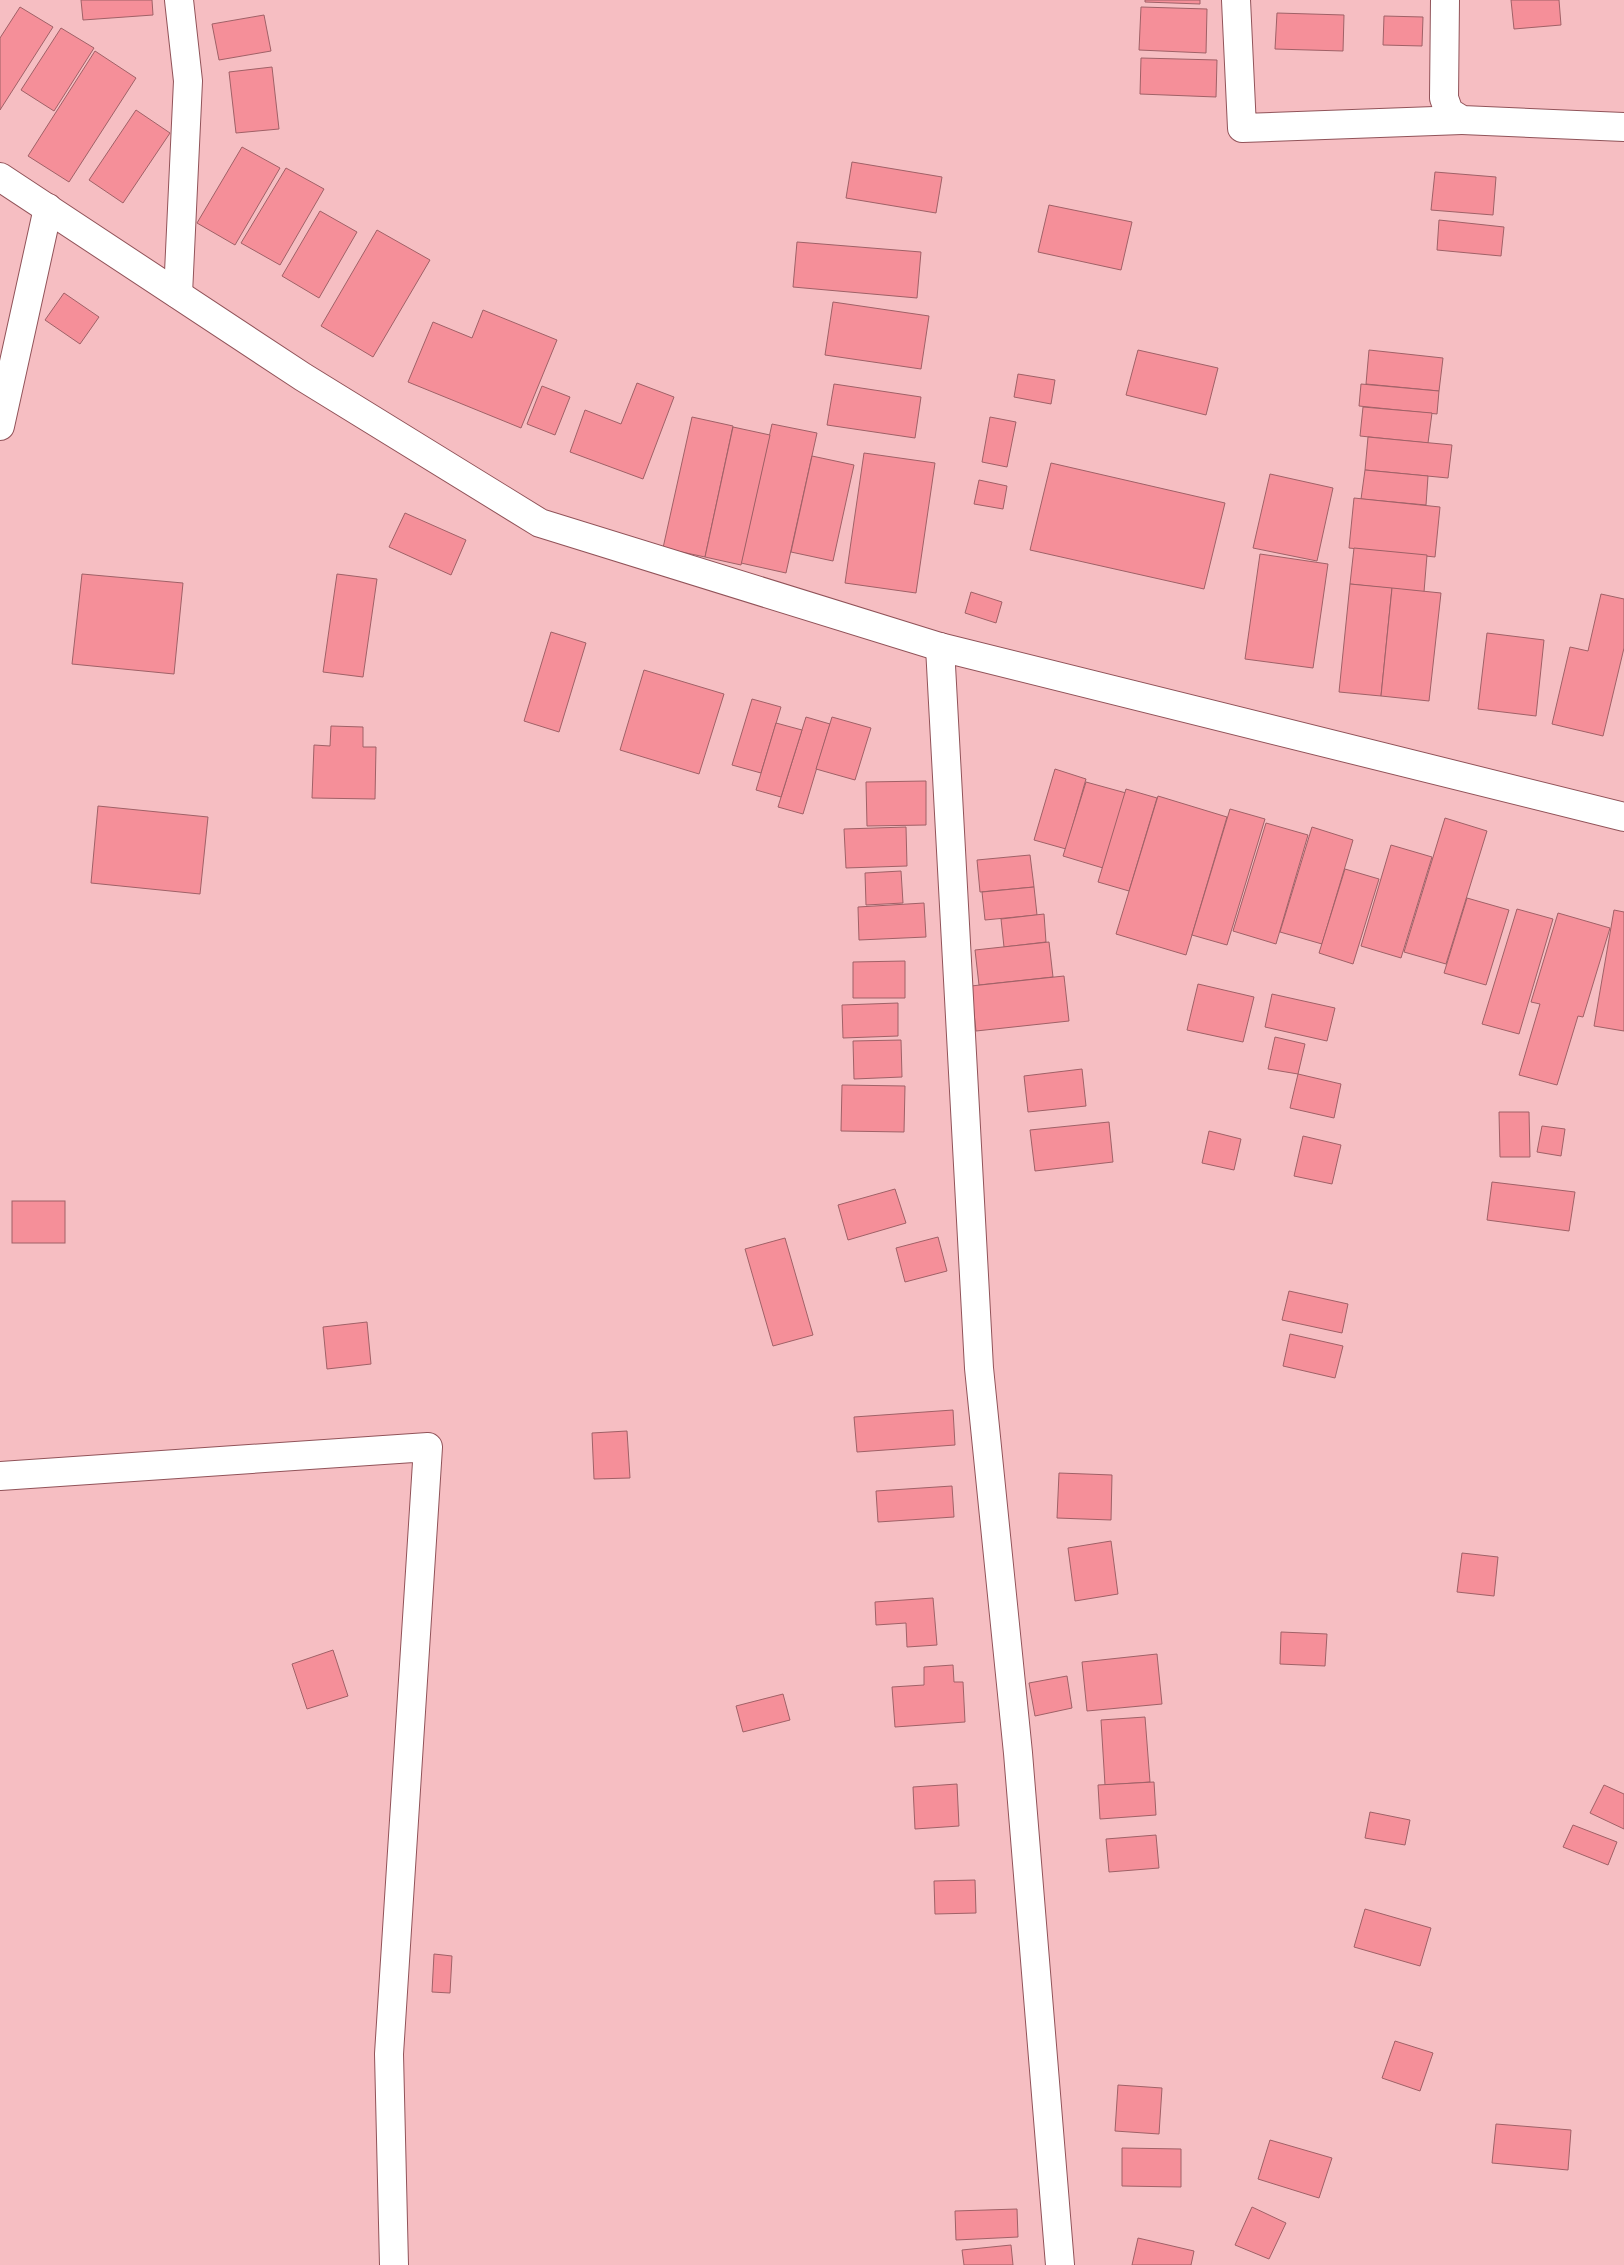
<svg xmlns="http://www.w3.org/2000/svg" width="1624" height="2265" font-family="'Playfair Display',serif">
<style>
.building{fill:#f58f99;stroke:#a06167}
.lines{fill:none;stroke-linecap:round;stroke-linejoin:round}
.minor-casing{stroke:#915359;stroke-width:30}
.minor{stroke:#fff;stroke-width:28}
</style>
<rect width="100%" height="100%" fill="#f6bec2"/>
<!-- building -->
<g class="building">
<polygon points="81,0 152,0 153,15 83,20"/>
<polygon points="1145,0 1200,0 1200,4 1145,2"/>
<polygon points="1511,0 1559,0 1561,25 1514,29"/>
<polygon points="20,7 53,27 0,110 0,38"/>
<polygon points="1141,7 1207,9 1206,53 1139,50"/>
<polygon points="1277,13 1344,15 1343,51 1275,49"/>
<polygon points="264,15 271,51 219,60 212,24"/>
<polygon points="1384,16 1423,17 1422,46 1383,45"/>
<polygon points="61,28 94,48 54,111 21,90"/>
<polygon points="95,51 136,78 69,182 28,156"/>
<polygon points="1141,58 1217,60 1216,97 1140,94"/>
<polygon points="272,67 279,129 236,133 229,72"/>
<polygon points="136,110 170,133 123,203 89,180"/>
<polygon points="242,147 280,168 235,245 197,223"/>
<polygon points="852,162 942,177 936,213 846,198"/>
<polygon points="286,168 324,189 280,265 241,243"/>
<polygon points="1435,172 1496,177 1493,215 1431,210"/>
<polygon points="1049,205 1132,222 1121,270 1038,252"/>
<polygon points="320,211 357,232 319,298 282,276"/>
<polygon points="1439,220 1504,227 1501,256 1437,250"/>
<polygon points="377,230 430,260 373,357 321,326"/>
<polygon points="797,242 921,252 917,298 793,287"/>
<polygon points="64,293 99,317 80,344 45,320"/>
<polygon points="833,302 929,316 921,369 825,355"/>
<polygon points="483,310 557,340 521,428 408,382 433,322 472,338"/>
<polygon points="1138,350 1218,368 1206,415 1126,395"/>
<polygon points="1369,350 1443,358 1439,391 1366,384"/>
<polygon points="1018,374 1055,380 1051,404 1014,397"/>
<polygon points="637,383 674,397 643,479 570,452 585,410 621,424"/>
<polygon points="834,384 921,397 915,438 827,425"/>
<polygon points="1361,384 1439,391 1437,414 1359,406"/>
<polygon points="542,386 570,397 555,435 527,424"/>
<polygon points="1363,407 1432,413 1428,443 1360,436"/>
<polygon points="692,417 733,426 705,557 663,548"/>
<polygon points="990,417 1016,422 1007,467 982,462"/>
<polygon points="772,424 817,433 786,573 741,563"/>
<polygon points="733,427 770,435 741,565 705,557"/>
<polygon points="1368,437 1452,445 1448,478 1365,470"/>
<polygon points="864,453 935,463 916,593 845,583"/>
<polygon points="812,456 854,465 833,561 791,552"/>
<polygon points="1051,463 1225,503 1204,589 1030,550"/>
<polygon points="1365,470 1428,476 1426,505 1361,499"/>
<polygon points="1270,474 1333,488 1317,561 1253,548"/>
<polygon points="979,480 1007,486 1003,509 974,504"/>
<polygon points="1354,498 1440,507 1435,557 1349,548"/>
<polygon points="405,513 466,540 451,575 389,547"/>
<polygon points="1354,548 1427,555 1424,592 1350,584"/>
<polygon points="1260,554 1328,564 1313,668 1245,659"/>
<polygon points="82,574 183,583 174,674 72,664"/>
<polygon points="337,574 377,579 363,677 323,672"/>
<polygon points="1350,584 1392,588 1381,696 1339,692"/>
<polygon points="1392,588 1441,593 1429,701 1381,696"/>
<polygon points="971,592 1002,602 996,623 965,613"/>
<polygon points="1601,594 1624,599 1624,648 1603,736 1552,724 1570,647 1588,651"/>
<polygon points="551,632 586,643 559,732 524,721"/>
<polygon points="1487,633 1544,640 1536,716 1478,709"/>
<polygon points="644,670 724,694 699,774 620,750"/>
<polygon points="752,699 781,707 761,773 732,765"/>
<polygon points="806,717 830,724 803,814 778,807"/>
<polygon points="832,717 871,728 855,780 816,769"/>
<polygon points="776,723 802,730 781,797 756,790"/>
<polygon points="331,726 363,727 363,747 376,747 375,799 312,798 314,745 330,746"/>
<polygon points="1055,769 1086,779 1066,849 1034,840"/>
<polygon points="926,781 926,825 867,826 866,782"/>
<polygon points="1086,782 1126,793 1103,868 1063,856"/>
<polygon points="1126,789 1157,798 1129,891 1098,882"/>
<polygon points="1158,796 1227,817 1186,955 1116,934"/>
<polygon points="98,806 208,817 200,894 91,883"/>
<polygon points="1230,809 1265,819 1227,945 1192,935"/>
<polygon points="1445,818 1487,831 1446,964 1404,952"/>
<polygon points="1266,823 1308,835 1276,944 1233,931"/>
<polygon points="906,827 907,866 846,868 844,829"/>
<polygon points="1312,827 1353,840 1322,944 1280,932"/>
<polygon points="1391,845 1432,857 1401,958 1361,946"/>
<polygon points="1030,855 1034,887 980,892 977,860"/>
<polygon points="1345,869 1379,879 1353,964 1319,953"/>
<polygon points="901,871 903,903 866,905 865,873"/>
<polygon points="1034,887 1037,915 985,920 982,892"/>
<polygon points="1467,898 1509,910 1486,985 1444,973"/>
<polygon points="924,903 926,937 859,940 858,907"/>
<polygon points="1517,909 1553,919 1519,1034 1482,1024"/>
<polygon points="1614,910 1624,912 1624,1031 1594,1026"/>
<polygon points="1558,913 1610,928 1583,1017 1578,1016 1557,1085 1519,1075 1540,1004 1531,1002"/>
<polygon points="1044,914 1046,942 1004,947 1001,919"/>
<polygon points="1049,942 1053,977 979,985 975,950"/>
<polygon points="905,961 905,998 853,998 853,962"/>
<polygon points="1064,976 1069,1021 976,1031 971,986"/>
<polygon points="1198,984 1254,997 1243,1042 1187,1030"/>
<polygon points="1272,994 1335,1008 1327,1041 1265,1027"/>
<polygon points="898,1003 898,1036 843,1038 842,1005"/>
<polygon points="1275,1037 1305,1044 1298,1074 1268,1069"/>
<polygon points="901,1040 902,1077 854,1079 853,1041"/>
<polygon points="1082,1069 1086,1106 1028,1112 1024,1076"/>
<polygon points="1298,1074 1341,1084 1334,1118 1290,1108"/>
<polygon points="842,1085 905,1086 904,1132 841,1131"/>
<polygon points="1499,1112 1529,1112 1530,1157 1500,1157"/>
<polygon points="1109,1122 1113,1162 1035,1171 1030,1130"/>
<polygon points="1542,1126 1565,1129 1561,1156 1537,1152"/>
<polygon points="1209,1131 1241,1139 1234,1170 1202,1163"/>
<polygon points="1303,1136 1341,1145 1332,1184 1294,1176"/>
<polygon points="1492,1182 1575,1192 1569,1231 1487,1220"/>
<polygon points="895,1189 906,1223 848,1240 838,1205"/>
<rect x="12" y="1201" width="53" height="42"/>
<polygon points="938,1237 947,1271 905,1282 896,1248"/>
<polygon points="785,1238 813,1335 773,1346 745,1249"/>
<polygon points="1289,1291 1348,1304 1342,1333 1282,1320"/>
<polygon points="367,1322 371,1364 327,1369 323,1327"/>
<polygon points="1290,1334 1343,1346 1335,1378 1283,1366"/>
<polygon points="953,1410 955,1445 857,1452 854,1417"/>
<polygon points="627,1431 630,1478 594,1479 592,1433"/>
<polygon points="1059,1473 1112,1475 1111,1520 1057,1518"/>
<polygon points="952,1486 954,1517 878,1522 876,1491"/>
<polygon points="1111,1541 1118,1594 1075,1601 1068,1548"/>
<polygon points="1462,1553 1498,1557 1494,1596 1457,1592"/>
<polygon points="933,1598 937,1645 907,1647 906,1623 876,1625 875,1602"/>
<polygon points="1281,1632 1327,1634 1325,1666 1280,1664"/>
<polygon points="333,1650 348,1696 307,1709 292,1664"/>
<polygon points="1157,1654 1162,1704 1087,1711 1082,1662"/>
<polygon points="953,1665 954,1682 963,1682 965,1722 895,1727 892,1687 924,1685 924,1667"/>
<polygon points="1067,1676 1072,1708 1035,1716 1029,1683"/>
<polygon points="783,1694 790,1720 743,1732 736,1706"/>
<polygon points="1145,1717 1150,1782 1105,1785 1101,1720"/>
<polygon points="1154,1782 1156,1815 1100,1819 1098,1785"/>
<polygon points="957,1784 959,1826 915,1829 913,1787"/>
<polygon points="1604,1785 1624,1794 1624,1829 1590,1813"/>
<polygon points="1370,1812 1410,1820 1405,1845 1365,1838"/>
<polygon points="1573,1825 1617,1842 1608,1865 1563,1847"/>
<polygon points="1156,1835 1159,1868 1109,1872 1106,1839"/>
<polygon points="975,1880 976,1913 935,1914 934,1881"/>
<polygon points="1365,1909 1431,1928 1420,1966 1354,1947"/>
<polygon points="434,1954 452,1956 450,1993 432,1992"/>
<polygon points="1395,2041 1433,2053 1420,2091 1382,2078"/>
<polygon points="1118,2085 1162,2088 1159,2134 1115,2131"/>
<polygon points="1496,2124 1571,2130 1568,2170 1492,2163"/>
<polygon points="1270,2140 1332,2158 1319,2198 1258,2179"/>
<polygon points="1122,2148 1181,2149 1181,2187 1122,2186"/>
<polygon points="1252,2207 1286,2223 1269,2259 1235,2245"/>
<polygon points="1017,2209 1018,2237 956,2240 955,2211"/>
<polygon points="1138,2238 1194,2251 1191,2265 1132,2265"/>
<polygon points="1011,2245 1013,2265 964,2265 962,2250"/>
</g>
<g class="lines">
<defs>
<g id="minor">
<polyline points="1236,0 1242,128 1462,120"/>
<polyline points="1445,0 1444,98 1449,112 1462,120 1624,127"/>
<polyline points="0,177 303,377 540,523 940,647 1624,817"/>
<polyline points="178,294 188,81 179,0"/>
<polyline points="0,426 48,208"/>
<polyline points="940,647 979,1368 1018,1753 1060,2265"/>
<polyline points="0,1476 428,1447 389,2054 394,2265"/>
</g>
</defs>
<!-- minor casing -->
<use href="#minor" class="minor-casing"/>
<!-- minor -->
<use href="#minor" class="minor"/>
</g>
</svg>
